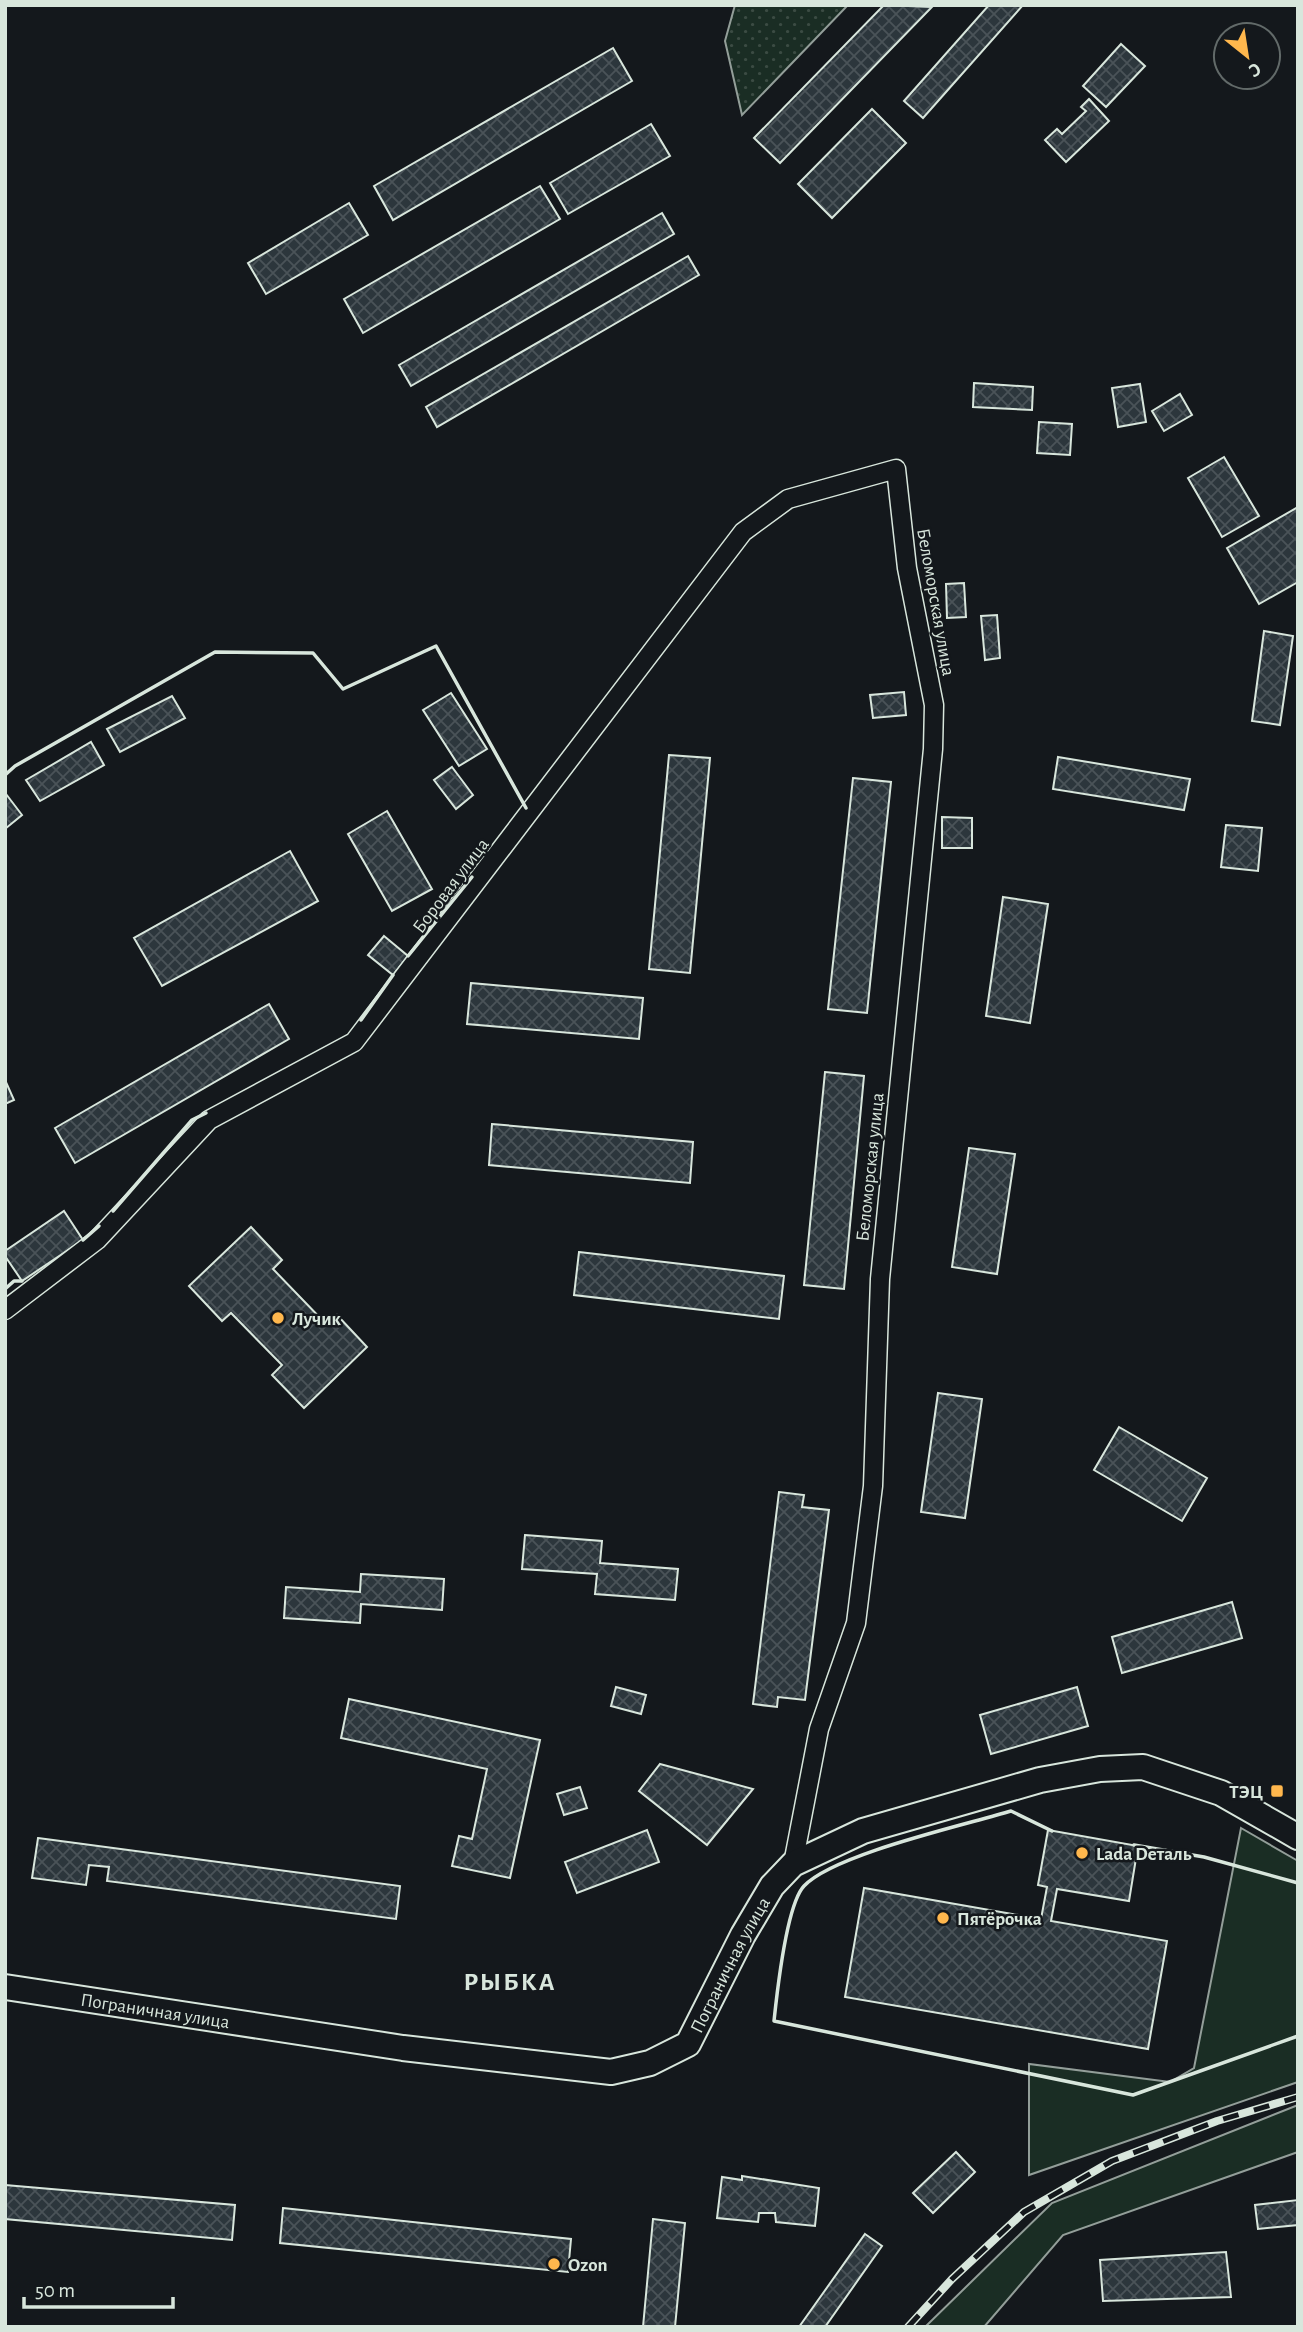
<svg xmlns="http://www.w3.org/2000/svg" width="1303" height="2332" font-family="'Alegreya Sans',sans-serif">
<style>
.grass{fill:#1a2d24;stroke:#939e99;stroke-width:2}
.park{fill:url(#park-dots);stroke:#939e99;stroke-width:2}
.building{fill:url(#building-cross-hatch);stroke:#d8e6dc;stroke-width:2}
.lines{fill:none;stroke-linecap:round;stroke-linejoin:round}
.minor-casing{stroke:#d8e6dc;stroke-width:21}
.secondary-casing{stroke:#d8e6dc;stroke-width:28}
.minor{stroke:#14181c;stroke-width:18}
.secondary{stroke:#14181c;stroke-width:24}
.rail-casing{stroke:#d8e6dc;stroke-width:8}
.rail{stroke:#14181c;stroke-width:5;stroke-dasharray:16;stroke-linecap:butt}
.wall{stroke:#d8e6dc;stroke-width:3.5}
.poi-dot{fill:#ffb74d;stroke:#14181c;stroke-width:2.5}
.labels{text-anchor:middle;stroke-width:5;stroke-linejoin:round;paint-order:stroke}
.street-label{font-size:19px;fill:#d8e6dc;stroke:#14181c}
.poi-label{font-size:19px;font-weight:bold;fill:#d8e6dc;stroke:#14181c;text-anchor:start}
.district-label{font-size:26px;font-weight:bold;letter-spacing:2px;fill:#d8e6dc;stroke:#14181c}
</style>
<defs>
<pattern id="park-dots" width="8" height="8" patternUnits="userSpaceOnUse" patternTransform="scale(1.75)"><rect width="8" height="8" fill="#1a2d24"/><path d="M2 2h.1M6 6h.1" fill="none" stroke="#3b4b43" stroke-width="1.8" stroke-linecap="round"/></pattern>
<pattern id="building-cross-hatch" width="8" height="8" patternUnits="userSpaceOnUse" patternTransform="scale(1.75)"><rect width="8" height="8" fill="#2c363c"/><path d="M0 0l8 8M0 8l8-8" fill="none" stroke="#4a5358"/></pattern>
</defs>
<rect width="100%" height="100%" fill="#14181c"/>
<!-- grass -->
<g class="grass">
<polygon points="1241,1828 1298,1861 1298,2082 1029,2175 1029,2064 1170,2082 1194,2068"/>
<polygon points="1298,2105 1298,2152 1063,2235 984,2327 925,2327 1052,2203"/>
</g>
<!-- park -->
<polygon class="park" points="735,5 848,5 742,115 725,41"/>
<!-- building -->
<g class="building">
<polygon points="884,5 932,7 780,163 754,138"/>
<polygon points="989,5 1023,5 923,118 904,101"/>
<polygon points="1121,44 1145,66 1106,107 1083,86"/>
<polygon points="613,48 632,81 393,220 374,186"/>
<polygon points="1089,99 1109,121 1066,162 1045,140 1057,129 1062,134 1086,111 1081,107"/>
<polygon points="872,109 906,143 832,218 798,184"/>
<polygon points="651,124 670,156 568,214 550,183"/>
<polygon points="540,186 560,219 363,333 344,299"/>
<polygon points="349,203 368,235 266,294 248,263"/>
<polygon points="662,213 674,234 411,386 399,365"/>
<polygon points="688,256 699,275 437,427 426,407"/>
<polygon points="974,383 1033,387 1032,410 973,407"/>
<polygon points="1140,384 1146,422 1118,427 1112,388"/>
<polygon points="1180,394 1192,415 1164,431 1152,411"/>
<polygon points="1039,422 1072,424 1070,455 1037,453"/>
<polygon points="1224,457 1259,516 1222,537 1188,478"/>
<polygon points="1298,507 1298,582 1259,604 1227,548"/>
<polygon points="964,583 966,617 947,618 946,584"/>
<polygon points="997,615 1000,658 985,660 981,616"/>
<polygon points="1264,631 1293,636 1280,725 1252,721"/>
<polygon points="904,692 906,715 873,718 870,695"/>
<polygon points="451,693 487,749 459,766 423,710"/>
<polygon points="172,696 185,718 120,752 107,729"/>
<polygon points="91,742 104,765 40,801 26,780"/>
<polygon points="669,755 710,758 690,973 649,969"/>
<polygon points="1058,757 1190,779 1184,810 1053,789"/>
<polygon points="452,767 473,795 456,809 434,780"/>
<polygon points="853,778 891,782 867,1013 828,1009"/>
<polygon points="6,794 22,815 5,829 5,795"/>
<polygon points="387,811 432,889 392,911 348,834"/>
<polygon points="942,817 972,818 972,848 942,848"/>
<polygon points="1226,825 1262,828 1258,871 1221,867"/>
<polygon points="290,851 318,901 162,986 134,938"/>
<polygon points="1003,897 1048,904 1030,1023 986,1016"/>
<polygon points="384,936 408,956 393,975 368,955"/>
<polygon points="471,983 643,998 639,1039 467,1024"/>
<polygon points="269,1004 289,1039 75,1163 55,1128"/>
<polygon points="825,1072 864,1076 844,1289 804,1285"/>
<polygon points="5,1080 14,1100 5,1104"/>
<polygon points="492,1124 693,1142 690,1183 489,1165"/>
<polygon points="969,1148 1015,1154 997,1274 952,1267"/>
<polygon points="64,1211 83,1240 22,1281 5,1256 5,1251"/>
<polygon points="251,1227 282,1260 273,1269 327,1325 337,1315 367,1347 304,1408 272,1375 282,1365 231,1313 222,1321 189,1286"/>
<polygon points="579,1252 784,1276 779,1319 574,1295"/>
<polygon points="938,1393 982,1399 965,1518 921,1512"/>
<polygon points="1119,1427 1207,1478 1182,1521 1094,1470"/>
<polygon points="779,1492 804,1495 802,1507 829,1510 805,1700 778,1697 777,1707 753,1704"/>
<polygon points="525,1535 602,1541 600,1563 678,1569 675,1600 595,1594 597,1574 522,1569"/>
<polygon points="361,1574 444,1579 442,1610 361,1604 360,1623 284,1618 286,1587 360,1592"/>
<polygon points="1232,1602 1242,1638 1122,1673 1112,1637"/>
<polygon points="616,1687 646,1695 641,1714 611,1706"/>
<polygon points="1077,1687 1088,1726 991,1754 980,1715"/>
<polygon points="349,1699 540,1740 510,1878 452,1866 459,1836 472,1839 487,1769 341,1738"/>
<polygon points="660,1764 753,1789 707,1845 639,1791"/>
<polygon points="580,1787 587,1808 564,1815 557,1794"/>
<polygon points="647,1830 659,1862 577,1893 565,1862"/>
<polygon points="1048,1830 1138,1846 1129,1901 1057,1889 1051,1921 1167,1941 1148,2049 845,1997 864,1888 1041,1919 1047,1887 1038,1885"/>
<polygon points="38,1838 400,1886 396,1919 107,1881 109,1867 89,1865 86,1885 32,1878"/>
<polygon points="956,2152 975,2172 933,2213 913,2193"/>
<polygon points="742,2176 819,2188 815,2226 776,2222 775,2213 759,2213 758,2222 717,2218 722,2177 742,2180"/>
<polygon points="5,2185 235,2205 232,2240 5,2219"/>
<polygon points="1298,2200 1298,2225 1258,2229 1255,2205"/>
<polygon points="283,2208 571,2239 568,2272 280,2243"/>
<polygon points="653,2219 685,2223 675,2327 643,2327"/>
<polygon points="865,2234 882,2246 825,2327 799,2327"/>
<polygon points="1226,2252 1231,2297 1103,2301 1100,2260"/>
</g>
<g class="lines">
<defs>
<polyline id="minor" points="5,1310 97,1240 209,1120 354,1042 743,532 788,499 896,469 907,568 934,705 933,749 880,1279 873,1486 856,1623 819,1729 793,1864"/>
<g id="secondary">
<path id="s1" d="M5 1987 403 2048 611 2072 650 2063 688 2044 743 1935 772 1886 793 1864 863 1831 1040 1780 1100 1769 1143 1767 1221 1793 1298 1837"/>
</g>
</defs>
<!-- minor casing -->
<use href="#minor" class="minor-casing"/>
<!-- secondary casing -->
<use href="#secondary" class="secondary-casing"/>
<!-- minor -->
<use href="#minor" class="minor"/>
<!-- secondary -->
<use href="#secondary" class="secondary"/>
<defs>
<polyline id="rail" points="908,2327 952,2279 1024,2212 1112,2161 1217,2121 1298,2097"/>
</defs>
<!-- rail casing -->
<use href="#rail" class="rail-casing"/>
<!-- rail -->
<use href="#rail" class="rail"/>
<!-- wall -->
<g class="wall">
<polyline points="5,775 15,766 215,652 313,653 343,689 436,646 526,808"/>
<polyline points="408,956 472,877"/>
<polyline points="361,1020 393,975"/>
<polyline points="113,1211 192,1120 206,1113"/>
<polyline points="83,1240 99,1226"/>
<polyline points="5,1289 14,1281 22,1281"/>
<path d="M1052 1831 1011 1811C965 1825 834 1854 804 1886 786 1905 777 1993 774 2021L1133 2095 1298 2036"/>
<polyline points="1134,1845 1204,1857 1298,1883"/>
</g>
</g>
<!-- markers -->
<g class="poi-dot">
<circle cx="278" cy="1318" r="7"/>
<rect x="1270" y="1784" width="14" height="14" rx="3.5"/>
<circle cx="1082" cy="1853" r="7"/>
<circle cx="943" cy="1918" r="7"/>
<circle cx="554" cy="2264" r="7"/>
</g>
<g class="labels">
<!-- street labels -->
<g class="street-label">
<text transform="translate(937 602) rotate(80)" y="7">Беломорская улица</text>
<text transform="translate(450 885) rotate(-53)" y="7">Боровая улица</text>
<text transform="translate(869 1167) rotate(-84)" y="7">Беломорская улица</text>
<text dy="7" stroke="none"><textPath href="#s1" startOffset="784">Пограничная улица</textPath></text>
<text dy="7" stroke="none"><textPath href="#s1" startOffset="152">Пограничная улица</textPath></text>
</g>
<!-- poi labels -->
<g class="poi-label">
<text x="292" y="1325">Лучик</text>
<text x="1263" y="1798" text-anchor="end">ТЭЦ</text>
<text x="1096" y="1860">Lada Dеталь</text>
<text x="957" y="1925">Пятёрочка</text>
<text x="568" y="2271">Ozon</text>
</g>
<!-- district labels -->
<g class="district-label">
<text x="510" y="1990">РЫБКА</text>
</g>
</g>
<!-- border -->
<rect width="1303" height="2332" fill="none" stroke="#d8e6dc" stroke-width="14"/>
<!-- north arrow -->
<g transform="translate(1247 56) rotate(150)"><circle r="33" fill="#14181c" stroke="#626a69" stroke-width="2"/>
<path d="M0-5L12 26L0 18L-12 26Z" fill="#ffb74d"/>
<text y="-10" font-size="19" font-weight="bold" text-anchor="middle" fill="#d8e6dc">С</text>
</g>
<!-- scale -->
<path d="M24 2297v10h149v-10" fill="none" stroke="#d8e6dc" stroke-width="3.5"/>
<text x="35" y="2297" font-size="21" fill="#d8e6dc" stroke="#14181c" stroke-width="5" paint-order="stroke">50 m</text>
</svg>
